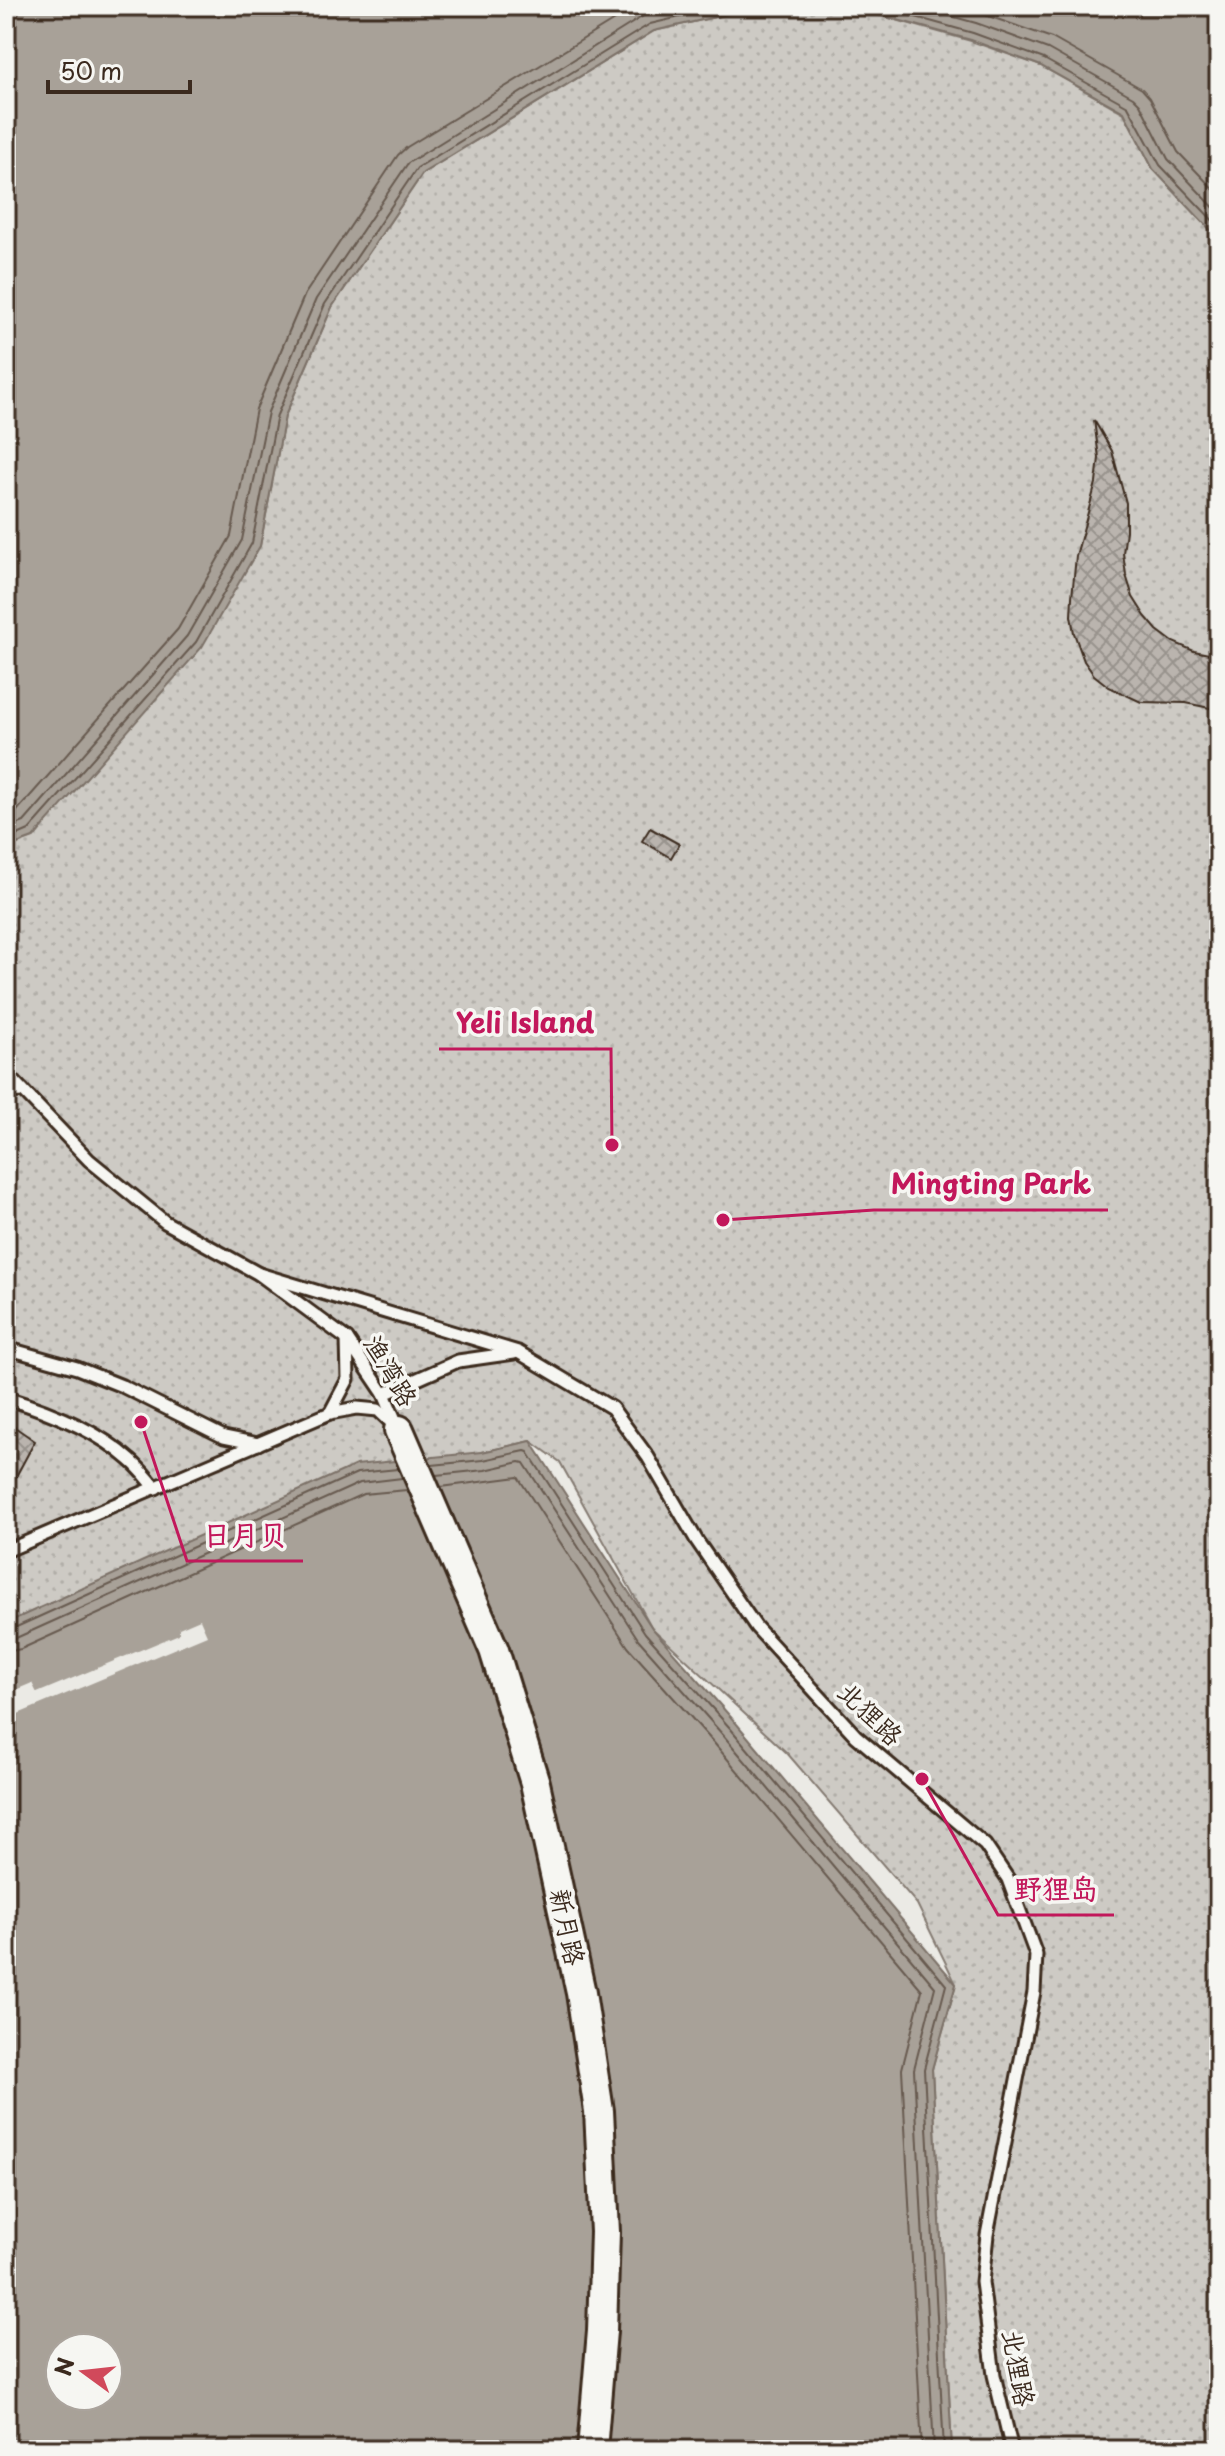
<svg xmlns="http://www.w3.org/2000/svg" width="1225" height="2456" font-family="'Playpen Sans','LXGW WenKai TC',sans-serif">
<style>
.park{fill:url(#park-dots);stroke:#847a71;stroke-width:2}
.water{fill:#a8a198;stroke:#7c7167;stroke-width:2;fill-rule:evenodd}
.pier{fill:#ebeae5}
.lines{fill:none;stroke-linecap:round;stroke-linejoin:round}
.shore{stroke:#675a4f;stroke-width:2}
.building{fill:url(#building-cross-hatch);stroke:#3b2a1e;stroke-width:2}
.service-casing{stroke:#3b2a1e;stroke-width:17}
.tertiary-casing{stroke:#3b2a1e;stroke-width:34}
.service{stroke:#f6f6f2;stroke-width:11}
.tertiary{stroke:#f6f6f2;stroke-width:28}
.labels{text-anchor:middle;stroke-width:7;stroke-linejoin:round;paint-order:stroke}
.street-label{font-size:26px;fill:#3b2a1e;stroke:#f6f6f2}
.leader{fill:none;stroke:#c2185b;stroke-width:3}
.callout-dot{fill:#c2185b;stroke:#f6f6f2;stroke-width:3}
.callout-label{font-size:28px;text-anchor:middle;font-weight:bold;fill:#c2185b;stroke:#f6f6f2;stroke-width:7;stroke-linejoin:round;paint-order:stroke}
</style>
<defs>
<pattern id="park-dots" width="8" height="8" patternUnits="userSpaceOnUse" patternTransform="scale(2)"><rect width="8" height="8" fill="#cdcac4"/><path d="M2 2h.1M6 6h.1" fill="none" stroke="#b1aea8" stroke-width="1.8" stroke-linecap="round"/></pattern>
<pattern id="building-cross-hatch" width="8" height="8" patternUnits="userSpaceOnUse" patternTransform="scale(2)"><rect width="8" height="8" fill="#bab4ae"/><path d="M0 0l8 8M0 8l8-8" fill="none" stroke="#98938d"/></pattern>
</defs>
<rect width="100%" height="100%" fill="#ebeae5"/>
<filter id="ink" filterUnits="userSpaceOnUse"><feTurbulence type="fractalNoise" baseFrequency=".0125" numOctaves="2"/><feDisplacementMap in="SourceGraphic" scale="16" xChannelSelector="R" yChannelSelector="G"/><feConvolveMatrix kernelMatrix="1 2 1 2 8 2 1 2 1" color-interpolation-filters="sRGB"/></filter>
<g filter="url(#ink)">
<!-- park -->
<polygon class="park" points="794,6 846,6 971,41 1041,66 1124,113 1153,169 1219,239 1219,2450 952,2450 932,2069 956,1984 917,1904 787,1753 652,1628 560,1462 531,1441 482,1452 6,1623 6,848 34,838 260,546 285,416 332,307 423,173 654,31 737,12"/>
<!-- water -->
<g class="water">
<polygon points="6,6 794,6 737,12 654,31 423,173 332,307 285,416 260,546 202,647 33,838 6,848"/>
<polygon points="846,6 1219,6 1219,239 1153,169 1124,112 1041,66 971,40"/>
<path d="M531 1441 652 1628 736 1723 956 1984 932 2069 952 2450H6V1623L356 1465 482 1452ZM60 2348H108V2396H60Z"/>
</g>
<!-- pier -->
<polygon class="pier" points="200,1619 207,1635 6,1719 6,1694 32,1683 37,1693 179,1634 179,1628"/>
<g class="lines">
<!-- shore -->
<g class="shore">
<polyline points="876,6 973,33 1044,59 1128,106 1160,165 1219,227"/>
<polyline points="914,6 976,23 1048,49 1133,97 1140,104 1168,159 1219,213"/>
<polyline points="959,6 1052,38 1142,89 1150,98 1178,152 1219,195"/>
<polyline points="6,816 16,812 178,629 231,536 256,409 305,294 398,155 407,147 637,6"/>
<polyline points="6,829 24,822 187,636 242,540 268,412 316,299 408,163 645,15 682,6"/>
<polyline points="6,840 29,830 196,642 252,543 277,415 325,304 417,168 650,24 727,6"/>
<polyline points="432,1465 483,1460 525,1451 528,1452 645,1633 730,1728 946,1985 924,2069 944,2450"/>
<polyline points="436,1475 485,1470 520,1462 524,1463 638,1639 723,1735 935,1987 914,2069 934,2450"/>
<polyline points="441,1487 518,1477 628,1647 714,1743 922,1990 902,2069 922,2450"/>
<polyline points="6,1630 12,1629 357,1473 398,1469"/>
<polyline points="6,1640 16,1638 360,1483 402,1478"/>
<polyline points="6,1652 21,1649 363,1494 407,1490"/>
</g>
</g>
<!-- building -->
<g class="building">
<polygon points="1094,420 1112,451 1126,503 1126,531 1123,553 1126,575 1133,597 1145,616 1157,630 1173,642 1194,651 1219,656 1219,710 1186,703 1141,702 1109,687 1094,675 1084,661 1074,633 1071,616 1072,597 1076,556 1096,483 1099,458"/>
<polygon points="650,828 679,844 671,858 642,841"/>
<polygon points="6,1421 35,1441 6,1495"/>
</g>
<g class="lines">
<defs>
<g id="service">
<polyline points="6,1073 89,1160 165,1222 259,1274 347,1339 384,1394 399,1429"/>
<polyline points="6,1092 23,1091"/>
<polyline points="259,1274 518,1352 612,1408 648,1457 697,1541 756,1627 856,1736 985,1845 1008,1879 1036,1955 1034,1992 987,2235 982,2282 994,2375 1012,2450"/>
<polyline points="6,1348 77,1368 122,1386 224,1437 258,1444"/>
<polyline points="384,1394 458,1361 514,1353"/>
<path d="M6 1398C49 1411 97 1430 130 1460 140 1468 148 1479 156 1488"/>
<polyline points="330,1413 348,1379 347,1339"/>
<polyline points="6,1551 330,1413 357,1408 378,1410 395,1426"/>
</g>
<polyline id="tertiary" points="399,1430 494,1650 535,1783 581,1993 599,2111 605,2232 602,2331 592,2450"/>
</defs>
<!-- service casing -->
<use href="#service" class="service-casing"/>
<!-- tertiary casing -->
<use href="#tertiary" class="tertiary-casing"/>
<!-- service -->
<use href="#service" class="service"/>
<!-- tertiary -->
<use href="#tertiary" class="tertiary"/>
</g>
</g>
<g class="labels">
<!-- street labels -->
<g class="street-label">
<text transform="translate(390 1371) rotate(59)" y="9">渔湾路</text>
<text transform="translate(870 1714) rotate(44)" y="9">北狸路</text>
<text transform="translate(567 1927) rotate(78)" y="9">新月路</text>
<text transform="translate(1018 2368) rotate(80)" y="9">北狸路</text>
</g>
</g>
<!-- callouts -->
<path class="leader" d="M612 1145L611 1049H439M723 1220L874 1210H1108M141 1422L187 1561H303M922 1779L998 1915H1114"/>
<g class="callout-dot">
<circle cx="612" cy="1145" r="8"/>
<circle cx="723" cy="1220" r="8"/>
<circle cx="141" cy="1422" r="8"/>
<circle cx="922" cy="1779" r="8"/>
</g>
<g class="callout-label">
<text x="525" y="1033">Yeli Island</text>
<text x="991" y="1194">Mingting Park</text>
<text x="245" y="1545">日月贝</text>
<text x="1056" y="1899">野狸岛</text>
</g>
<!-- margin -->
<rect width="1225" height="2456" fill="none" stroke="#f6f6f2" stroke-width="32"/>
<rect x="16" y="16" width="1193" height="2424" fill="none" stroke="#3b2a1e" stroke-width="3" filter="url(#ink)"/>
<!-- north arrow -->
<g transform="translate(84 2372) rotate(285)"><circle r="38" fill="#f6f6f2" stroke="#aba49d" stroke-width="2"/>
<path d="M0-6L14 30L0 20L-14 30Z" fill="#d1495b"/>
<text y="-12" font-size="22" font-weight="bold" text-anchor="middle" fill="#3b2a1e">N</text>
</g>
<!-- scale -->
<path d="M48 80v12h142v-12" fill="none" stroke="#3b2a1e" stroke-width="4"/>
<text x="60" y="80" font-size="24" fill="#3b2a1e" stroke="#f6f6f2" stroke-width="6" paint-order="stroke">50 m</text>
</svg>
